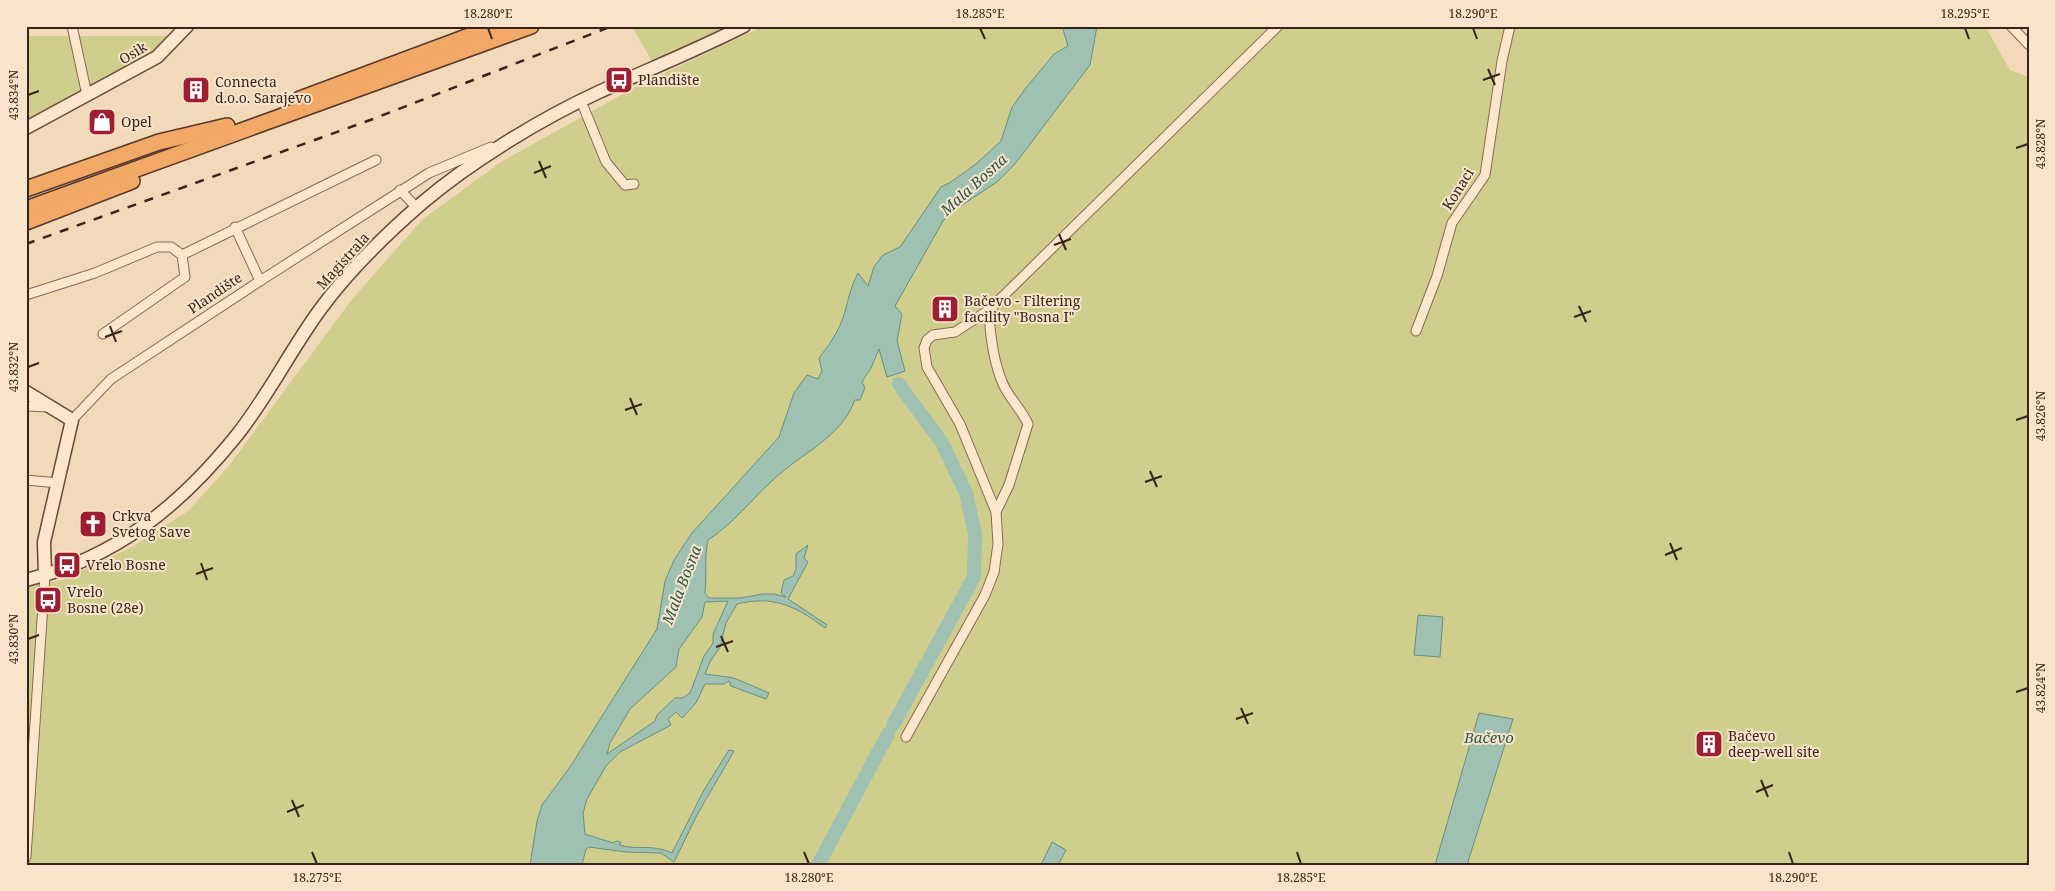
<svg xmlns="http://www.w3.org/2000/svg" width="2055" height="891" font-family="'Noto Serif',serif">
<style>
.green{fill:#d0ce8d}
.water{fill:#9fc1b2;stroke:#668f7f;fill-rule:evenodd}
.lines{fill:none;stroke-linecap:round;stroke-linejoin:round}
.river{stroke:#9fc1b2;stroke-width:14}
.minor-casing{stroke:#896853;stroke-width:11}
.secondary-casing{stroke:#6b4936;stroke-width:15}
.trunk-casing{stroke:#563728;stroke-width:18}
.minor{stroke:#fce7cd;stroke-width:9}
.secondary{stroke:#fce7cd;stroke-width:12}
.trunk{stroke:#f2a866;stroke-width:15}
.rail{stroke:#372319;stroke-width:2.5;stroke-dasharray:9 9;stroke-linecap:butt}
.ticks{fill:none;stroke:#372319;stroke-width:2}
.labels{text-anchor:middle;stroke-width:4;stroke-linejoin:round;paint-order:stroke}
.street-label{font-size:14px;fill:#372319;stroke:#f8e4ca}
.poi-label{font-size:14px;fill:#372319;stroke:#f8e4ca;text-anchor:start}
.water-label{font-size:15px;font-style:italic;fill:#27584e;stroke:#f8e4ca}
.neatline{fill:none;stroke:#372319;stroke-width:2}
.ticks-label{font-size:12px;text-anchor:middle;fill:#372319}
</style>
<rect width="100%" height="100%" fill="#f1d9ba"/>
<!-- green -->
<g class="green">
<polygon points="632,26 731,26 654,65"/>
<polygon points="764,26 1985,26 2010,70 2029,77 2029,865 26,865 26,585 62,580 132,547 188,511 228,467 353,298 423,219 501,162 639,85"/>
<polygon points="26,36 178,36 169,47 26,128"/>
</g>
<!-- water -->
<g class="water">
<path d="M1062 26H1097L1090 65 1015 164 997 182 950 213 943 221 895 306 902 314 897 341 905 371 887 377 879 349 871 368 862 382 865 388 860 400H855C840 439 801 453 773 480 751 500 733 524 708 540 704 558 707 575 705 593L709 598H740L763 594H774L786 597 781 593 784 580 793 576 796 569V554L808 545 804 558 808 562 788 599 827 625 825 628C796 606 773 595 737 604L726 623 720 647 710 662 705 674 734 678 769 693 766 699 731 686 729 681 724 684H705L696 703 682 718 676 712 668 719 671 725 620 752 606 766 587 799 583 813 585 834 613 843 617 841 621 842 619 845C639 851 650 843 672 853L704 790 729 750 734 751 697 815 674 862 661 853 626 852 589 847 586 849 582 865H530L537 821 542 805 570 767 657 629 665 581 674 560 692 533 779 437 794 393 807 375 818 379 822 371 819 358C829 345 837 334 843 318 848 302 850 288 858 273L868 286 874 267 883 255 900 247 941 187 951 182 976 164 1001 141 1012 107 1026 88 1054 54 1068 46ZM728 601 713 634V643L704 656 690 693 682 698H675L657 715 655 721 607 754 610 743 630 709 676 667 679 649 702 617 705 602Z"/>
<polygon points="1418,615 1443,617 1440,657 1414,655"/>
<polygon points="1479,713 1513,719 1467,865 1435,865"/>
<polygon points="1052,842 1066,850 1058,865 1041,865"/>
</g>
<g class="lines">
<!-- river -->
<g class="river">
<polyline points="893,725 974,577 975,534 966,493 942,443 899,384"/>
<polyline points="818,865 888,734"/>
</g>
<defs>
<g id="minor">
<polyline points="72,26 87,95"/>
<polyline points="2011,26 2029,45"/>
<polyline points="581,101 606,162 625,185 634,184"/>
<polyline points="400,190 417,208"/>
<polyline points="235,227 260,281"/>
<polyline points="182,255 376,160"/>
<polyline points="26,295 95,273 157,247 171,247 182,255 185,277 103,334"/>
<path d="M989 310C990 335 993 361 1003 384 1009 398 1022 410 1028 424L1009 485 996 512"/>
<polyline points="1416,331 1437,276 1452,223 1485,175 1502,61 1510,26"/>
<polyline points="26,406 48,407"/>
<polyline points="72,420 111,379 260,281 429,173 491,147"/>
<polyline points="26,480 58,483"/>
<polyline points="906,737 985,595 994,572 998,544 996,512 960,424 927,367 924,348 927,340 933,335 955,332 989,310 1278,26"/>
<polyline points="26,857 45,575"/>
</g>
<g id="secondary">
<polyline points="26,128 157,57 187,26"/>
<polyline points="26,392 72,420 44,542 45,575"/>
<path d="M26 580C116 558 180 506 237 435 268 396 290 351 319 311 348 271 385 235 422 203 470 162 542 118 599 92 647 70 697 50 744 26"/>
</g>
<g id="trunk">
<polyline points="300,99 496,26"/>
<polyline points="26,189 159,142 227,126"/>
<polyline points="26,209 531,26"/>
<polyline points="26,222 132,181"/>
</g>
</defs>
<!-- minor casing -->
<use href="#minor" class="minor-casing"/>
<!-- secondary casing -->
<use href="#secondary" class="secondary-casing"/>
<!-- trunk casing -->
<use href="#trunk" class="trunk-casing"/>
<!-- minor -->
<use href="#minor" class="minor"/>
<!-- secondary -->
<use href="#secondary" class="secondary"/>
<!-- trunk -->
<use href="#trunk" class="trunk"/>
<!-- rail -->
<polyline class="rail" points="26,244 373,119 612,26"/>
</g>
<!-- ticks -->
<path class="ticks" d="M488 28 492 39M980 28 985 39M1473 28 1477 39M1965 28 1969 39M1488 69 1495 85M1483 80 1500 74M28 95 39 91M2016 148 2028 144M539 161 546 178M534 173 551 166M1059 234 1066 250M1054 245 1071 239M1579 306 1586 322M1574 317 1591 311M110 326 116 342M105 337 122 331M28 367 39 363M630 398 637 415M625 410 642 404M2016 420 2028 416M1150 471 1157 487M1145 482 1162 476M1670 543 1677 560M1665 555 1682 548M201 563 207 580M196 574 213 568M721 636 728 652M28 639 39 635M716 647 733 641M2016 692 2028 688M1241 708 1248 724M1236 719 1253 713M1761 780 1768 797M1756 792 1773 785M292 800 299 817M287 812 304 805M312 852 317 864M804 852 809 864M1297 852 1301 864M1789 852 1793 864"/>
<!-- icons -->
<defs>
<symbol id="bus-square" viewBox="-11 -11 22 22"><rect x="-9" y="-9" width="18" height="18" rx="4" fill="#9e1e31" stroke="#f8e4ca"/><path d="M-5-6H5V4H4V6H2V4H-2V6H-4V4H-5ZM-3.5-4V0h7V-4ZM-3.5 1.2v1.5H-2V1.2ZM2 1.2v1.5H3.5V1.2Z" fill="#fff"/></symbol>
<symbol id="building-square" viewBox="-11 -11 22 22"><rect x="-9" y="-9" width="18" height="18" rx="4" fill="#9e1e31" stroke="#f8e4ca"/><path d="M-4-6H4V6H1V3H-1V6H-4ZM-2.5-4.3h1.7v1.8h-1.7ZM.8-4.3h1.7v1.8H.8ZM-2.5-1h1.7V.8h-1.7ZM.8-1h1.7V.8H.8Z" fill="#fff"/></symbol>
<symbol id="shop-square" viewBox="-11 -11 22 22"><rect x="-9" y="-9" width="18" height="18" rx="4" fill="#9e1e31" stroke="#f8e4ca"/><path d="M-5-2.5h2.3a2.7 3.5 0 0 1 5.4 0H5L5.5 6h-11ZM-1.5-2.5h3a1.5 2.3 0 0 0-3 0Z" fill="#fff"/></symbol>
<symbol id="church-square" viewBox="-11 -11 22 22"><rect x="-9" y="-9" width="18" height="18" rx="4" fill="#9e1e31" stroke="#f8e4ca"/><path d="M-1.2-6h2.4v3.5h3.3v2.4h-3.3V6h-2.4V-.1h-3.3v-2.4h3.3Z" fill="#fff"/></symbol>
</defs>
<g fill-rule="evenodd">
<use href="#bus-square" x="603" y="64" width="32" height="32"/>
<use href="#building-square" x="180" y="74" width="32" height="32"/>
<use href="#shop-square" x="86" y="106" width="32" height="32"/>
<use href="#building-square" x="929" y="293" width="32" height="32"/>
<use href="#church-square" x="77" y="508" width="32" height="32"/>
<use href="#bus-square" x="51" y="549" width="32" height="32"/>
<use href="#bus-square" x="32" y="584" width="32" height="32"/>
<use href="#building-square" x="1693" y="728" width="32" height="32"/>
</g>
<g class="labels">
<!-- street labels -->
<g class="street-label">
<text transform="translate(133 53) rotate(-31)" y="5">Osik</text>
<text transform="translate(1458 189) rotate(-58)" y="5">Konaci</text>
<text transform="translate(343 261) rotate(-48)" y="5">Magistrala</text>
<text transform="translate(215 293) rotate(-34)" y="5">Plandište</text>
</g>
<!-- poi labels -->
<g class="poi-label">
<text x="638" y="85">Plandište</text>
<text x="215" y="87">Connecta<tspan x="215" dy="16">d.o.o. Sarajevo</tspan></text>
<text x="121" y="127">Opel</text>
<text x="964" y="306">Bačevo - Filtering<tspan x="964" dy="16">facility "Bosna I"</tspan></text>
<text x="112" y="521">Crkva<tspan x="112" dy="16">Svetog Save</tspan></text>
<text x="86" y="570">Vrelo Bosne</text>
<text x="67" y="597">Vrelo<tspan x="67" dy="16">Bosne (28e)</tspan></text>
<text x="1728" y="741">Bačevo<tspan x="1728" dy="16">deep-well site</tspan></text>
</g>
<!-- water labels -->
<g class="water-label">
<text transform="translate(974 185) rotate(-42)" y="5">Mala Bosna</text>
<text transform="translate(682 585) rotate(-69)" y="5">Mala Bosna</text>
<text x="1489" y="743">Bačevo</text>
</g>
</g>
<!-- border -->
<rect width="2055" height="891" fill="none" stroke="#f8e4ca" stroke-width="55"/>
<rect x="28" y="28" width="2000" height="836" class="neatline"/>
<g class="ticks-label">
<text x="488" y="18">18.280°E</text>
<text x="980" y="18">18.285°E</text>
<text x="1473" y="18">18.290°E</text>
<text x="1965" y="18">18.295°E</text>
<text transform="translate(14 95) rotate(-90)" y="4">43.834°N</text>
<text transform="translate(2041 144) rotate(-90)" y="4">43.828°N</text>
<text transform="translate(14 367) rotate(-90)" y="4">43.832°N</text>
<text transform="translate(2041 416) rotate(-90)" y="4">43.826°N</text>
<text transform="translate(14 639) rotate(-90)" y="4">43.830°N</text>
<text transform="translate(2041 688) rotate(-90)" y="4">43.824°N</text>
<text x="317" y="882">18.275°E</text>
<text x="809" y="882">18.280°E</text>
<text x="1301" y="882">18.285°E</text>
<text x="1793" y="882">18.290°E</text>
</g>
</svg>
